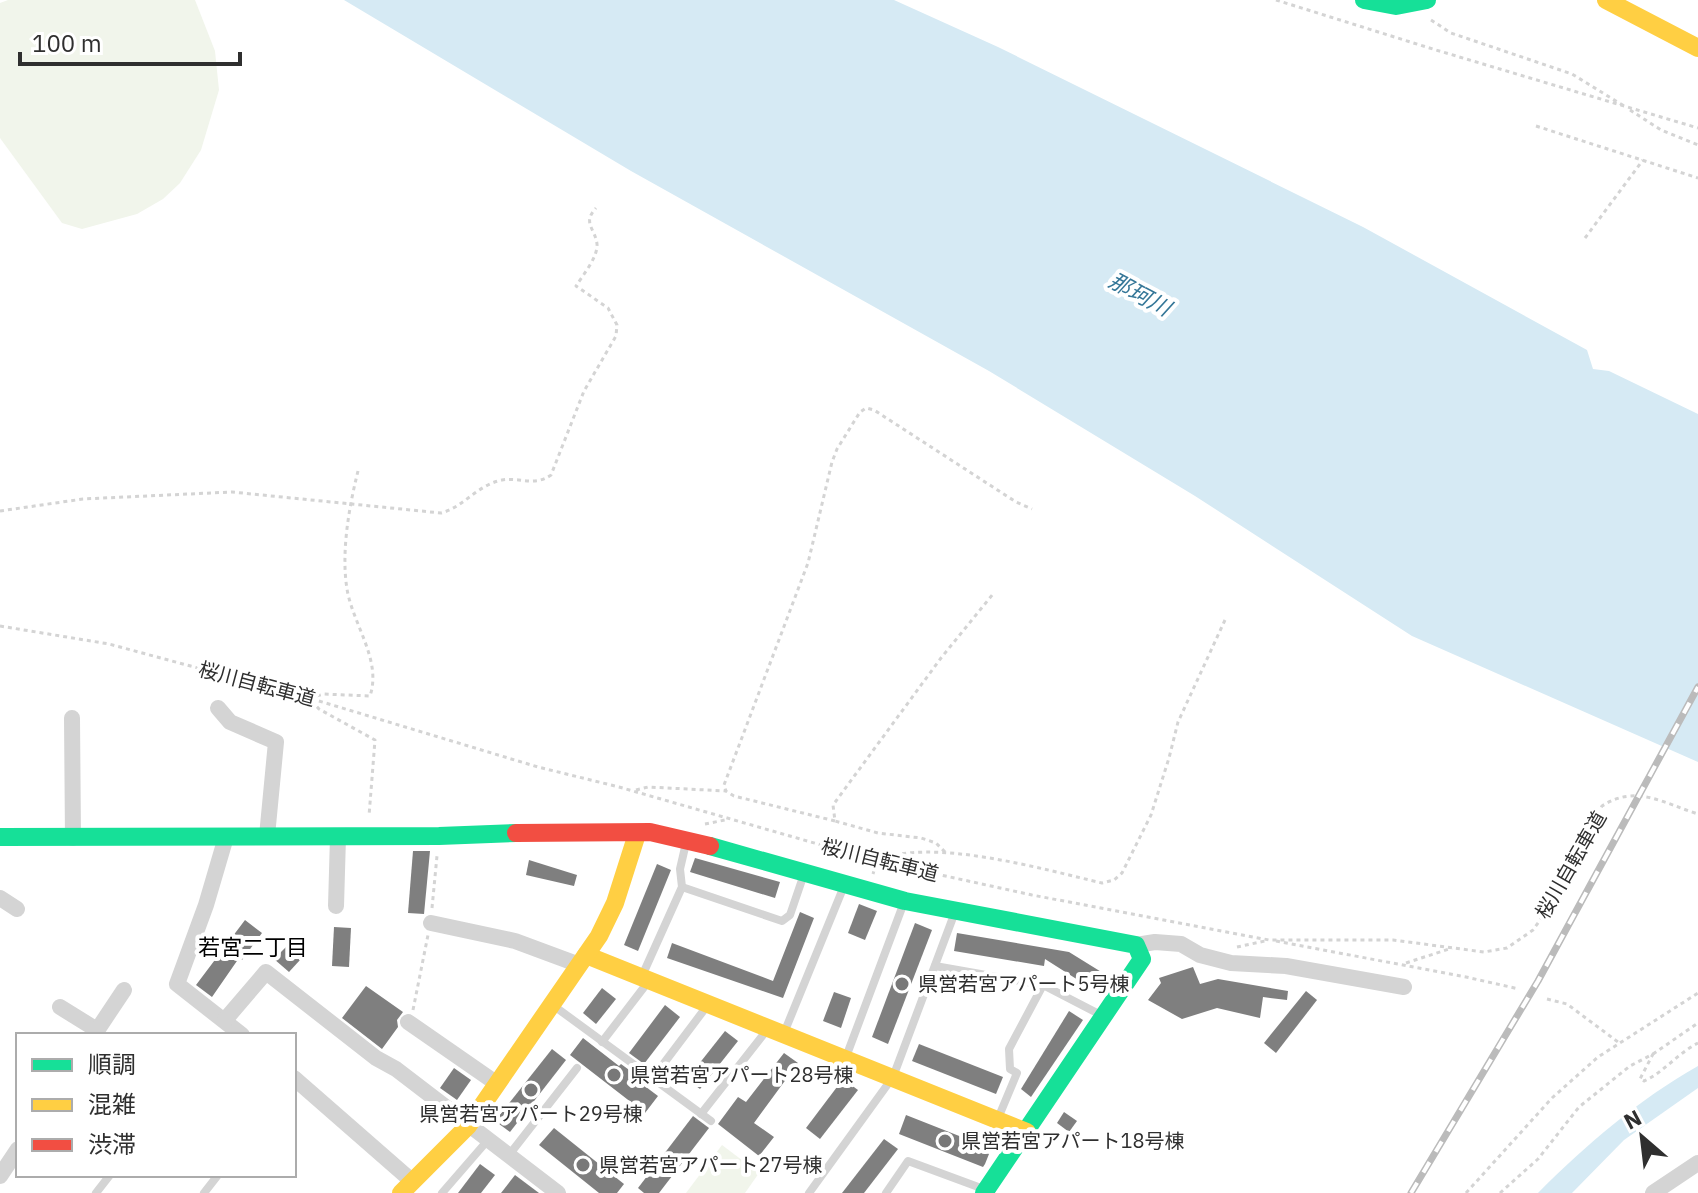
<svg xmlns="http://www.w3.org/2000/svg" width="1698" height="1193" font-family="'IBM Plex Sans','Noto Sans JP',sans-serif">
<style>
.green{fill:#f1f5eb}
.water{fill:#d6eaf4}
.building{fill:#7f7f7f}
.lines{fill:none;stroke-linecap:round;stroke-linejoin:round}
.path{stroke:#d4d4d4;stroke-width:3;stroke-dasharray:4 4;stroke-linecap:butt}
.lane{stroke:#d4d4d4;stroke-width:8}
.street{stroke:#d4d4d4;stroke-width:16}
.fast{stroke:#16e098;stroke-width:18}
.slow{stroke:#ffcf43;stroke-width:18}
.jam{stroke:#f24e42;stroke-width:18}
.rail-casing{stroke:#bbb;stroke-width:7}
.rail{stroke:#fff;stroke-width:4;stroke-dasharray:12;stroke-linecap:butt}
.poi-dot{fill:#787878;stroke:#fff;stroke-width:3}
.labels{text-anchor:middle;stroke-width:8;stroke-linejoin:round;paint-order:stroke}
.street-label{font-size:20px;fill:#2f2f2f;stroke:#fff}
.poi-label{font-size:20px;fill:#2f2f2f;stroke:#fff;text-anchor:start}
.water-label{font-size:22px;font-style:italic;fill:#357798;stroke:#fff}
.neighbourhood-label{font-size:22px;fill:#000;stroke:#fff}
</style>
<rect width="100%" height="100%" fill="#fff"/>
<!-- green -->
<g class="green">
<polygon points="8,0 195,0 215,51 219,90 201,150 180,183 163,199 137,214 82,229 62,223 0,138 0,3"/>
<polygon points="722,1145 759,1173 745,1193 686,1193"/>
</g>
<!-- water -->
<g class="water">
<polygon points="344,0 894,0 998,47 1363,227 1587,350 1593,369 1609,371 1698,414 1698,762 1412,636 1195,496 989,371 631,171"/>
<path d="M1698 1066V1088L1624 1140 1572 1193H1538C1587 1144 1638 1100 1698 1066Z"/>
</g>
<!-- building -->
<g class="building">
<polygon points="413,851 430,851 424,914 408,913"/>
<polygon points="695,858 780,882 775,898 690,872"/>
<polygon points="529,860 577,875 574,886 526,875"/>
<polygon points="657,864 671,870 638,951 624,945"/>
<polygon points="859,904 877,911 865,940 848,933"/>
<polygon points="800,912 814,918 783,998 667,958 672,943 773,981"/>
<polygon points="245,920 262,933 242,960 239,958 212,997 196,985"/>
<polygon points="915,923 932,930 888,1044 872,1037"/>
<polygon points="334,927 351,928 349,967 332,966"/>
<polygon points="957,933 1069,952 1111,978 1100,994 1045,959 1044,966 954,951"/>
<polygon points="286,947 300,960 289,972 274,959"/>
<polygon points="1193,967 1200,984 1218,979 1288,991 1287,1000 1263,997 1260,1018 1217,1008 1182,1019 1148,1000 1161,983 1159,978"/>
<polygon points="366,986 403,1012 397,1020 398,1027 382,1049 342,1018"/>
<polygon points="602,988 616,999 596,1024 583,1013"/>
<polygon points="1306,991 1317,1000 1276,1053 1264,1043"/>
<polygon points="834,992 851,998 841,1028 823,1021"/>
<polygon points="665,1005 680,1017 644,1064 629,1053"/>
<polygon points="1069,1011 1083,1020 1031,1097 1021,1089"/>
<polygon points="725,1031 738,1041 700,1089 687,1079"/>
<polygon points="583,1038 619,1066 621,1064 636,1075 634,1078 658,1096 645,1113 570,1055"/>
<polygon points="919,1044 1003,1077 996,1094 912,1061"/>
<polygon points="552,1049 566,1060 510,1132 495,1121"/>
<polygon points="784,1053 798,1063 754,1123 774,1137 759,1156 718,1124 738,1097 746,1102"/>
<polygon points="454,1068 471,1080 457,1100 440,1088"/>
<polygon points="843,1079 858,1090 820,1139 806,1128"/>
<polygon points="1064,1112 1077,1121 1069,1132 1057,1123"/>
<polygon points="906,1115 977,1143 975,1147 989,1154 985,1164 983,1167 899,1134"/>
<polygon points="693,1116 709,1128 659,1193 644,1193 638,1188"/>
<polygon points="554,1128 624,1184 617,1193 599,1193 539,1145"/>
<polygon points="884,1139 898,1149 864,1193 842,1193"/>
<polygon points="480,1164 495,1175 481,1193 458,1193"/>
<polygon points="515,1175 539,1193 501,1193"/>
</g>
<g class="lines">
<!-- path -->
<g class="path">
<polyline points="1276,0 1436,50 1698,128"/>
<polyline points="1431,20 1451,33 1572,74 1624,106"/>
<polyline points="1630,110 1661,130 1698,145"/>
<polyline points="1536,126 1698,178"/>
<polyline points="1585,238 1643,160"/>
<path d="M358 471C349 507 341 552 347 589 353 625 382 660 370 696L324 694 309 698 319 709 375 740 369 816"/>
<path d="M0 511 83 499 232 492 441 513C464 507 477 485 502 480 520 477 534 487 551 475L584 391 616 336 617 325 608 308 576 286C583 275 598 257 597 244 595 228 582 223 596 208"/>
<path d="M0 626 109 644 157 657 309 698 538 767 619 787 877 861 1032 895 1269 940H1393L1484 952 1507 948 1533 930 1553 902 1602 806C1636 784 1663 803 1698 814"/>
<polyline points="636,790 648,787 726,791"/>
<polyline points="835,821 734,796 726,791 724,785 808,563 832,462 837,449 860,412 866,408 874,410 1016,502 1032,509"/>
<polyline points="705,824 725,820"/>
<polyline points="945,852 936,843 921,838 878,833 835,821 833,805 941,658 993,594"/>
<path d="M873 874 877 861C929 836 1046 870 1102 883L1114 880 1122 873 1151 815 1169 758 1178 722 1225 620"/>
<polyline points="432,908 437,856"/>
<polyline points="1276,941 1466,977 1519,989"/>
<polyline points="1237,947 1265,941"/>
<polyline points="1406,963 1452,948"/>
<polyline points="1547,999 1567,1004 1618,1042"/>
<polyline points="413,1010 428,935"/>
<polyline points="1653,1054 1698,1023"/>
<polyline points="1466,1193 1552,1098 1598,1057 1698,993"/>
<path d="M1500 1193 1538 1159 1579 1107 1630 1066 1653 1054 1640 1079 1644 1081C1663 1073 1678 1053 1698 1043"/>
</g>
<!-- lane -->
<g class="lane">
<polyline points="682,887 782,921 790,915 804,874"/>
<polyline points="935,966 1043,985 1101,1015"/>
<polyline points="642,976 682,887 680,869 686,843"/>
<polyline points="554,1006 711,1121"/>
<polyline points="784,1033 844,886"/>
<polyline points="602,1042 648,982"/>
<polyline points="846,1057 903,905"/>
<polyline points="652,1079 707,1006"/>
<polyline points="701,1114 767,1030"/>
<polyline points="999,1116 1017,1073 1010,1069 1009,1049 1043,985"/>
<polyline points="509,1155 577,1068"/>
<polyline points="96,1193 110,1175"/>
<polyline points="204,1193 218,1175"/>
<polyline points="442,1193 488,1140"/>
<polyline points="809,1193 893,1077 955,912"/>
<polyline points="886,1193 908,1161 981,1188"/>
</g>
<!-- street -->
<g class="street">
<polyline points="218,708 230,722 276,742 267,836"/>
<polyline points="72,718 73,838"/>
<polyline points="226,837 206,905 177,984 242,1035"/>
<polyline points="0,898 17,909"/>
<polyline points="336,906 338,837"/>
<polyline points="431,923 515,941 577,964"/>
<polyline points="1136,945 1155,942 1181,944 1200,955 1231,963 1286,966 1404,987"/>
<polyline points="60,1007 97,1030"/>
<polyline points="225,1020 266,972 376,1058 396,1069 558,1193"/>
<polyline points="408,1022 496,1083"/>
<polyline points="94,1035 124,990"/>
<polyline points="294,1078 413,1182"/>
<polyline points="0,1176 18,1149"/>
<polyline points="1653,1193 1698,1163"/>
</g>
<!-- fast -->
<g class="fast">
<polyline points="1364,0 1396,6 1427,0"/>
<polyline points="0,837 439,836 516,833"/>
<polyline points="710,846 905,901 1136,945 1142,959 984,1193"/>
</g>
<!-- slow -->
<g class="slow">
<polyline points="1606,0 1698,48"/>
<polyline points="586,955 1027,1132"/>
<polyline points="401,1193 468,1126 599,936 615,903 637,834"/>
</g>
<!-- jam -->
<polyline class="jam" points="516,833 650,832 710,846"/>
<defs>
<polyline id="rail" points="1411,1193 1538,981 1698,687"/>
</defs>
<!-- rail casing -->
<use href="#rail" class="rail-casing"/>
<!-- rail -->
<use href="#rail" class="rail"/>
</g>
<!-- markers -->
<g class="poi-dot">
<circle cx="902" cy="984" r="8"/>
<circle cx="614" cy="1075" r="8"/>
<circle cx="531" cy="1090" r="8"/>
<circle cx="945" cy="1141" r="8"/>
<circle cx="583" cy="1165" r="8"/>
</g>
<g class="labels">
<!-- street labels -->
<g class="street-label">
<text transform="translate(257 684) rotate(15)" y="7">桜川自転車道</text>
<text transform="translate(880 860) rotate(14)" y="7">桜川自転車道</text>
<text transform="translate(1571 865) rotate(-60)" y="7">桜川自転車道</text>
</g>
<!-- poi labels -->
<g class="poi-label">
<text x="918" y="991">県営若宮アパート5号棟</text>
<text x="630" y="1082">県営若宮アパート28号棟</text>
<text x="531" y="1121" text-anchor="middle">県営若宮アパート29号棟</text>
<text x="961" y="1148">県営若宮アパート18号棟</text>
<text x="599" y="1172">県営若宮アパート27号棟</text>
</g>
<!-- water labels -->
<g class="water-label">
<text transform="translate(1140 294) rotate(28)" y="8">那珂川</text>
</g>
<!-- neighbourhood labels -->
<g class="neighbourhood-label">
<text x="253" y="955">若宮二丁目</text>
</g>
</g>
<!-- legend -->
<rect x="16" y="1033" width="280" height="144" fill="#ffffff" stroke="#acacac" stroke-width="2"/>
<rect x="32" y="1059" width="40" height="12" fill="#16e098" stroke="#acacac" stroke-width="2"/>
<text x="88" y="1073" font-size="24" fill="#2f2f2f">順調</text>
<rect x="32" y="1099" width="40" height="12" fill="#ffcf43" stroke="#acacac" stroke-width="2"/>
<text x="88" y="1113" font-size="24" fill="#2f2f2f">混雑</text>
<rect x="32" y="1139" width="40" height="12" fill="#f24e42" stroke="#acacac" stroke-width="2"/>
<text x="88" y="1153" font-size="24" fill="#2f2f2f">渋滞</text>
<!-- north arrow -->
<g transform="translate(1642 1137) rotate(332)" stroke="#ffffff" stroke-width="6" paint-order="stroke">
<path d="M0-6L14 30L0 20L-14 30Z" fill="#2f2f2f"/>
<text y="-12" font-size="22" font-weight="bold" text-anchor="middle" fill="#2f2f2f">N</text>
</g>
<!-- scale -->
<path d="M20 52v12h220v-12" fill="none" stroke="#2f2f2f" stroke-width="4"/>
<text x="32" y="52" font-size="24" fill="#2f2f2f" stroke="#ffffff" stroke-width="6" paint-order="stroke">100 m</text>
</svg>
